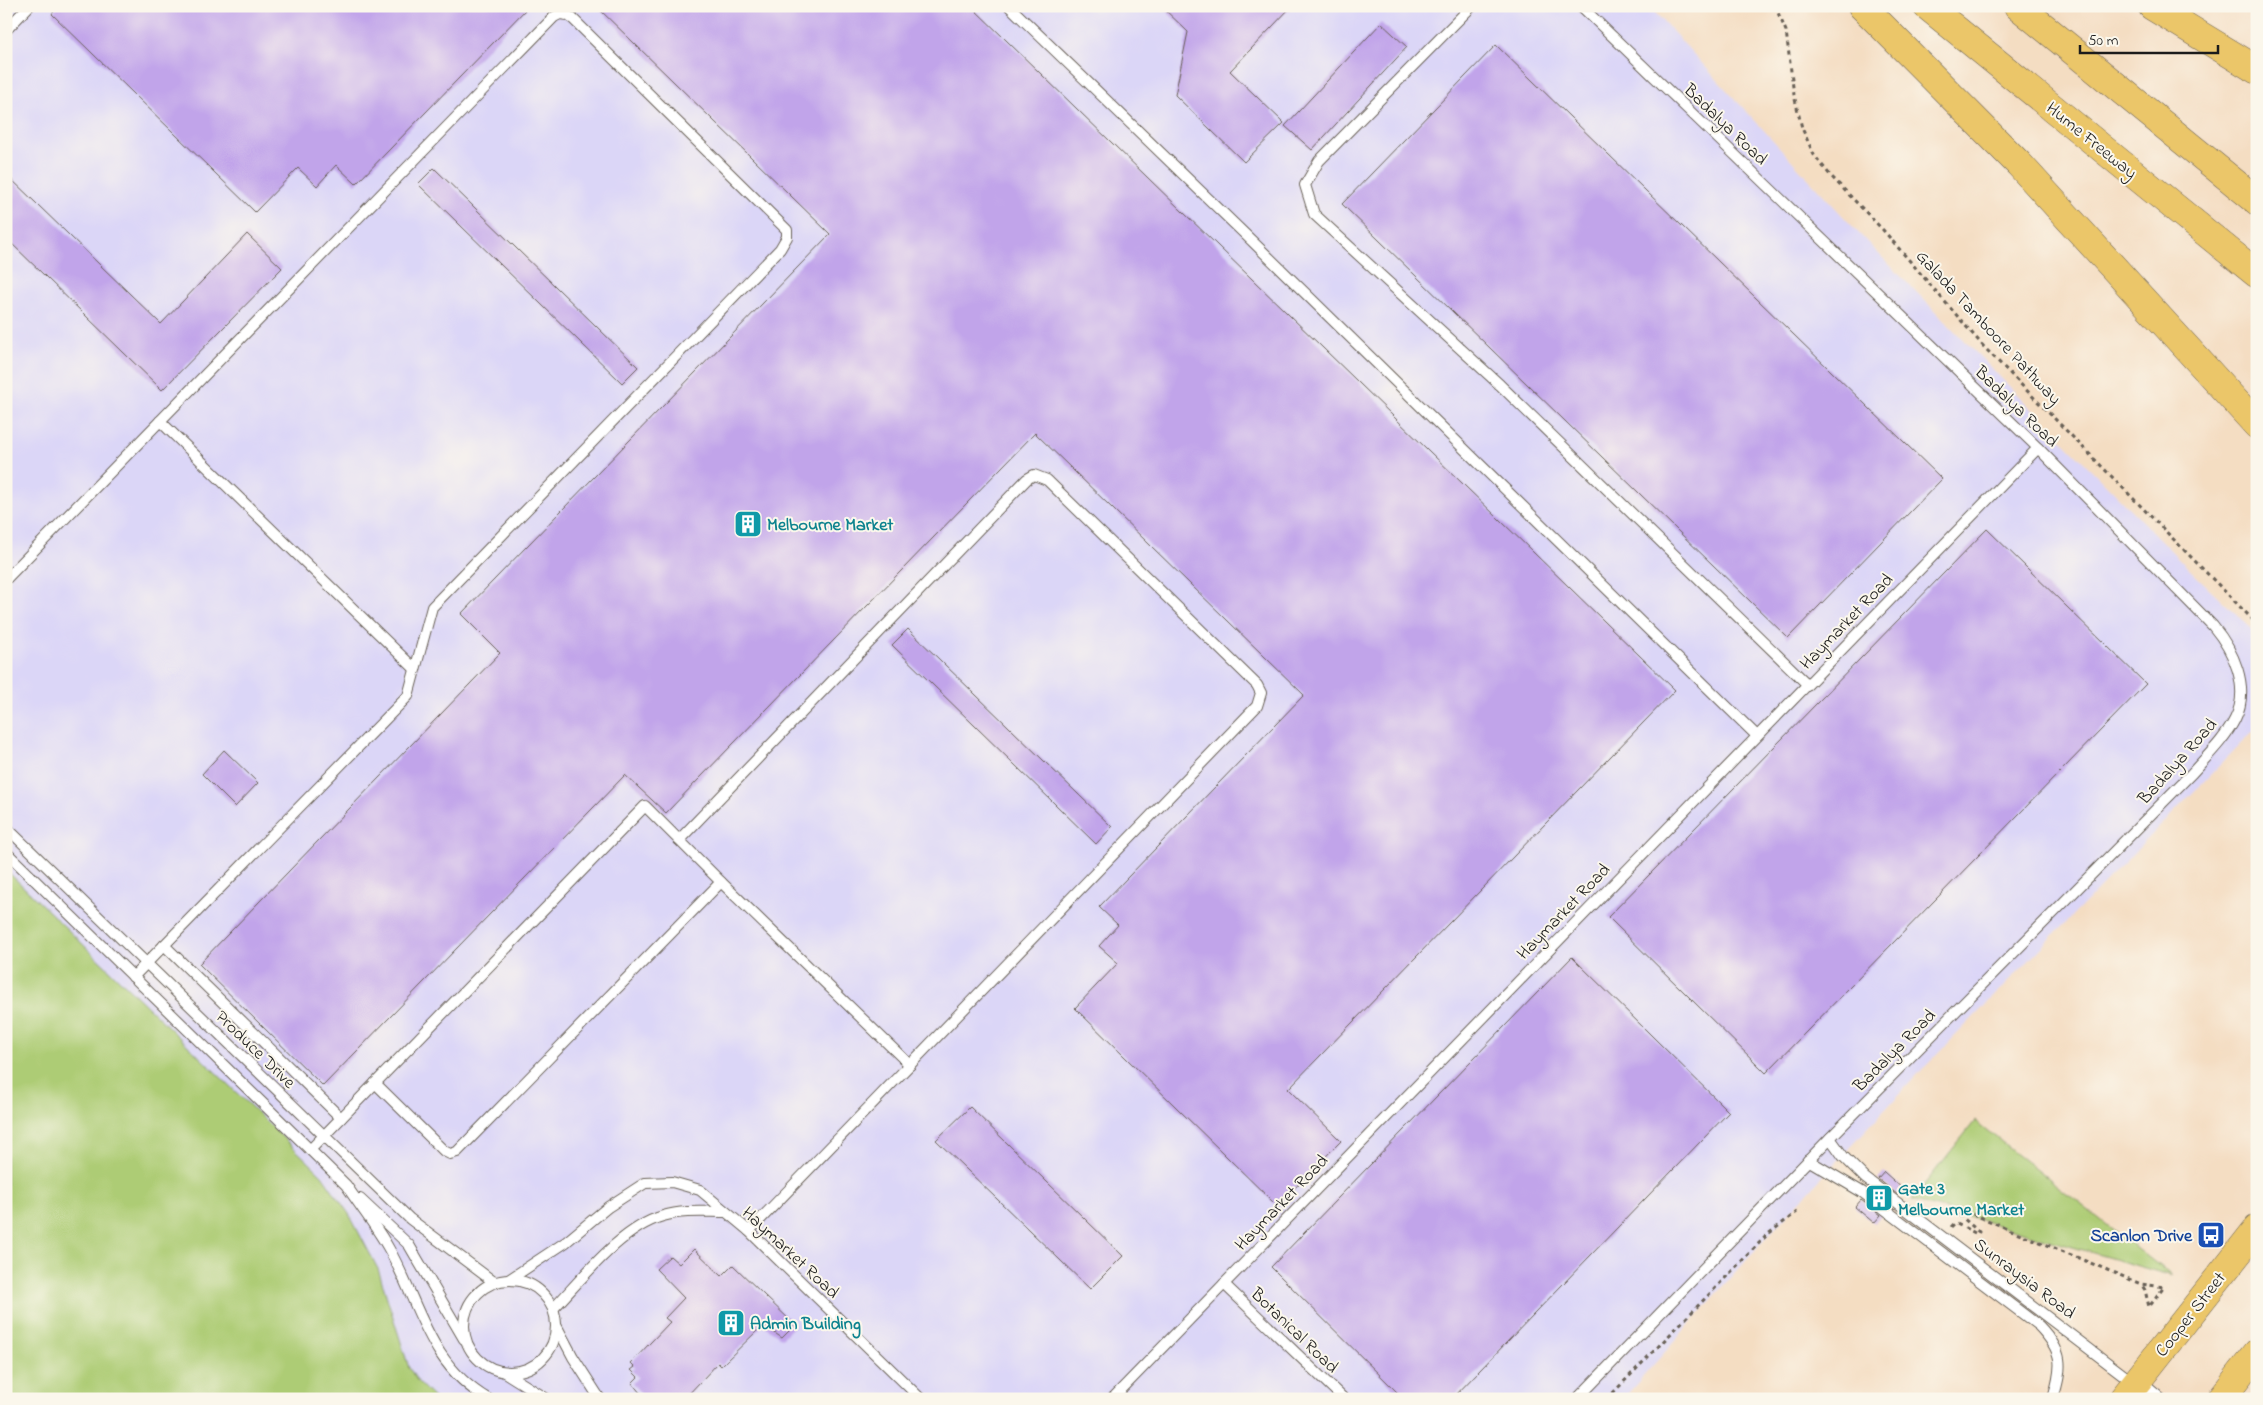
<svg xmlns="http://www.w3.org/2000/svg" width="2263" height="1405" font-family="'Indie Flower',sans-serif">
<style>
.built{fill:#dbd6f7}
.green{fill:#adcc74;stroke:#647448}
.building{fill:#c1a4ea}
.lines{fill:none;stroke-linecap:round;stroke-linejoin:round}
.service-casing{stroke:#686056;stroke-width:12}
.minor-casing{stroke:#686056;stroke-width:23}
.primary-casing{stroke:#686056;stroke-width:29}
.motorway-casing{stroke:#686056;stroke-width:29}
.path{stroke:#686056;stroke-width:3;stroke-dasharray:4 4;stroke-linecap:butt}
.service{stroke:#fff;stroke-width:10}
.minor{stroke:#fff;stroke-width:21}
.primary{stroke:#ebc669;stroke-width:28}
.motorway{stroke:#ebc669;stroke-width:28}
.labels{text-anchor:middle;stroke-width:4;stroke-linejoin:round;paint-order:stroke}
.street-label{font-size:18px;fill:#1c1c1c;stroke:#fbf7ec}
.culture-label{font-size:18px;font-weight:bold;fill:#0d838f;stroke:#fbf7ec;text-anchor:start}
.transit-label{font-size:18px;font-weight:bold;fill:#164399;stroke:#fbf7ec;text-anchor:end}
</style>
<rect width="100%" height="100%" fill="#fbf7ec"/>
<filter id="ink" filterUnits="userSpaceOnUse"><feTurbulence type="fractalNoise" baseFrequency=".02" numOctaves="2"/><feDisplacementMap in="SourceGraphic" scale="10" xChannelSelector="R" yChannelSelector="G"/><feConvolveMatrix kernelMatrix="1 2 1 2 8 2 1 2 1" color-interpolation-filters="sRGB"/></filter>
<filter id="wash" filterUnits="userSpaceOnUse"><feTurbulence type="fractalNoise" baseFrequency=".0096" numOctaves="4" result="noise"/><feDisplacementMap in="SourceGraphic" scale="20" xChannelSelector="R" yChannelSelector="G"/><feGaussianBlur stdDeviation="1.12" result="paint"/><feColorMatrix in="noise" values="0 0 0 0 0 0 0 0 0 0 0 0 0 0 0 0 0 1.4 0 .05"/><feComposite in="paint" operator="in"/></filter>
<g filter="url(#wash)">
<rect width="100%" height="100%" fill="#f4ddc2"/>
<!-- built -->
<polygon class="built" points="6,6 1649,6 1865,240 2188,568 2257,634 2257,727 1919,1073 1786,1216 1623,1399 147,1399 6,1259"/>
<!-- green -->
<g class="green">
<polygon points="6,870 322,1175 349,1214 378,1269 409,1368 418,1382 435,1399 6,1399"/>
<polygon points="1975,1121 2172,1276 1912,1200"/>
</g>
<g id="blocks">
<!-- building -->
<g class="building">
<polygon points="58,6 529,6 356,184 336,165 317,186 298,168 255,212 52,14"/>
<polygon points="596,6 971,6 1675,690 1288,1089 1341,1141 1277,1206 1075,1008 1118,963 1099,946 1118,925 1099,907 1304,695 1035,433 666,813 625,775 323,1086 199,964 500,653 461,614 830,234"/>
<polygon points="1161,6 1292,6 1230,71 1284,123 1244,162 1175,95 1188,32"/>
<polygon points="1381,23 1407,47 1312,150 1285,126"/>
<polygon points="1496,45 1942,479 1788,638 1342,204"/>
<polygon points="434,168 638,367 622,383 418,184"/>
<polygon points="6,174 161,324 247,234 282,268 162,390 6,238"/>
<polygon points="1987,529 2146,684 1766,1073 1608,917"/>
<polygon points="908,629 1112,827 1096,844 892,645"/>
<polygon points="224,750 258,783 235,807 202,774"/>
<polygon points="1572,957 1729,1112 1452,1399 1404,1399 1271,1267"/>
<polygon points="970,1107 1123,1256 1090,1289 936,1140"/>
<polygon points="1884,1172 1903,1189 1898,1195 1878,1179"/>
<polygon points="1861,1200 1881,1215 1874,1223 1855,1207"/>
<polygon points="694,1249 722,1276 733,1265 795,1325 782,1338 763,1325 721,1366 718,1363 684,1399 645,1399 632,1383 638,1377 631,1370 635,1367 631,1363 670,1322 665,1318 684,1298 656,1269 670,1256 679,1264"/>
</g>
</g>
</g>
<g filter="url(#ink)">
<use href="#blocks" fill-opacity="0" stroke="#686056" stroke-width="1"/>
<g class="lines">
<defs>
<g id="service">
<polyline points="1009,6 1251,240 1757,736"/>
<polyline points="1472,6 1319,161 1305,185 1314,214 1500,385 1807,684"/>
<polyline points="6,30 29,6"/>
<polyline points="160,421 415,669"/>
<polyline points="6,579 554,17 560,14 567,15 573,19 787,230 787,237 780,249 432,607 408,696 133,977"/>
<polyline points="6,827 410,1219 494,1282"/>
<polyline points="679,840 1027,479 1034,475 1047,480 1257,685 1261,693 1257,706 749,1231"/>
<path d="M6 852 346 1185C360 1206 377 1227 389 1249 420 1304 428 1364 488 1399"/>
<polyline points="164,945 341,1118"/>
<polyline points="375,1083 444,1151 450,1154 457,1152 721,882"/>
<polyline points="1830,1138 1843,1156 1865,1178 2134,1383"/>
<polyline points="310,1150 645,806 721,882 910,1065"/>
<path d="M1808 1160 1862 1192 2039 1326C2064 1352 2063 1365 2053 1399"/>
<polyline points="360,1199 409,1245 464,1339"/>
<polyline points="510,1279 566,1242 608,1207 645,1183 672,1182 700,1190 749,1231 921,1399"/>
<circle cx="510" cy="1326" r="46"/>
<polyline points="1224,1284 1344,1399"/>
<path d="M553 1309C583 1278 621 1228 663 1216 683 1210 704 1212 724 1212"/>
<polyline points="556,1325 573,1357 600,1399"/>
<polyline points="504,1372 547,1399"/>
<polyline points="1112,1399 2038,448"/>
<path d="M1577 1399 1830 1138 2192 773C2207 756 2225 739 2235 719 2251 687 2233 650 2213 626L2038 448 1581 6"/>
</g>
<polyline id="minor" points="2135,1383 2154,1399"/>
<g id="primary">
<polyline points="2123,1399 2257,1229"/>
<polyline points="2221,1399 2257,1353"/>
</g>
<g id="motorway">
<polyline points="1862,6 2019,164 2257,425"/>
<polyline points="1927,6 2257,274"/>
<polyline points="2018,6 2257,201"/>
<polyline points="2152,6 2257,70"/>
</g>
</defs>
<!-- service casing -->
<use href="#service" class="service-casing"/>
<!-- minor casing -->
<use href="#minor" class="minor-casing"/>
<!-- primary casing -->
<use href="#primary" class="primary-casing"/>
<!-- motorway casing -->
<use href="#motorway" class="motorway-casing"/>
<!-- path -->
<g class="path">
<polyline points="1775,6 1786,31 1794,95 1802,128 1814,155 1830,175 1883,230 1984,347 2257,624"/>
<polyline points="1951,1227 1955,1223 1977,1234 1979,1232 1954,1210 1956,1207 2141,1284 2164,1287 2149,1307 2145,1290 2141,1284"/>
<polyline points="1607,1399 1768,1234 1797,1212"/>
</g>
<!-- service -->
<use href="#service" class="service"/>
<!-- minor -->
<use href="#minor" class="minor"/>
<!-- primary -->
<use href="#primary" class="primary"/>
<!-- motorway -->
<use href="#motorway" class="motorway"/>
</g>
</g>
<!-- icons -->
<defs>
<symbol id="building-square" viewBox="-11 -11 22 22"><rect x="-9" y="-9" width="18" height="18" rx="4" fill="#0f9aa8" stroke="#fbf7ec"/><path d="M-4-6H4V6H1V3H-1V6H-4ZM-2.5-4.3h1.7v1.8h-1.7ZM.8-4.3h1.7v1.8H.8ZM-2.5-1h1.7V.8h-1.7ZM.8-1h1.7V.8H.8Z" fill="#fff"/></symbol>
<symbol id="bus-square" viewBox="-11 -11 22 22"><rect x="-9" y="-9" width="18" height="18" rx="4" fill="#1a4fb4" stroke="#fbf7ec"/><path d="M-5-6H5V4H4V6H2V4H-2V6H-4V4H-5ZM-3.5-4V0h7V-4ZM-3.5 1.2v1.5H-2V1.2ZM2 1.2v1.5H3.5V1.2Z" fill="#fff"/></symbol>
</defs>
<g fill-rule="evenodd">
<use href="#building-square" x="732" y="508" width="32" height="32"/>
<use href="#building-square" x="1863" y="1182" width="32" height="32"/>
<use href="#bus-square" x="2195" y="1219" width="32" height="32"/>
<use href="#building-square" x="715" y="1307" width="32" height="32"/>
</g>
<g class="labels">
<!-- street labels -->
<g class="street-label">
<text transform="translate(1726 124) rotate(44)" y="6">Badalya Road</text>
<text transform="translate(2092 140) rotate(39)" y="6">Hume Freeway</text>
<text transform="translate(1989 327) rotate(47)" y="6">Galada Tamboore Pathway</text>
<text transform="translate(2017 406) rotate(44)" y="6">Badalya Road</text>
<text transform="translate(1846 621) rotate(-46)" y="6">Haymarket Road</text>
<text transform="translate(2177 761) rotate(-48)" y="6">Badalya Road</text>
<text transform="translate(1563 911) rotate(-46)" y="6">Haymarket Road</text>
<text transform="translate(256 1049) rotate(44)" y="6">Produce Drive</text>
<text transform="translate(1894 1050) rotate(-45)" y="6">Badalya Road</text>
<text transform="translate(1281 1202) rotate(-46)" y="6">Haymarket Road</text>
<text transform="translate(791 1252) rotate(43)" y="6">Haymarket Road</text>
<text transform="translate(2025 1278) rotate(37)" y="6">Sunraysia Road</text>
<text transform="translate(2190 1314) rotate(-52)" y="6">Cooper Street</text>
<text transform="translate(1295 1330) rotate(44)" y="6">Botanical Road</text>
</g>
<!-- culture labels -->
<g class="culture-label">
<text x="767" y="530">Melbourne Market</text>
<text x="1898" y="1194">Gate 3<tspan x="1898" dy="21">Melbourne Market</tspan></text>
<text x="750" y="1329">Admin Building</text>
</g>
<!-- transit labels -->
<g class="transit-label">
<text x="2192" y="1241">Scanlon Drive</text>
</g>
</g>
<!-- margin -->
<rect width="2263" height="1405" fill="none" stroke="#fbf7ec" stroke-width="25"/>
<!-- scale -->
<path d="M2080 45v8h138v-8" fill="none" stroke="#1c1c1c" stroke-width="2.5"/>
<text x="2088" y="45" font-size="15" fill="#1c1c1c" stroke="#fbf7ec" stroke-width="4" paint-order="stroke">50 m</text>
</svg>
